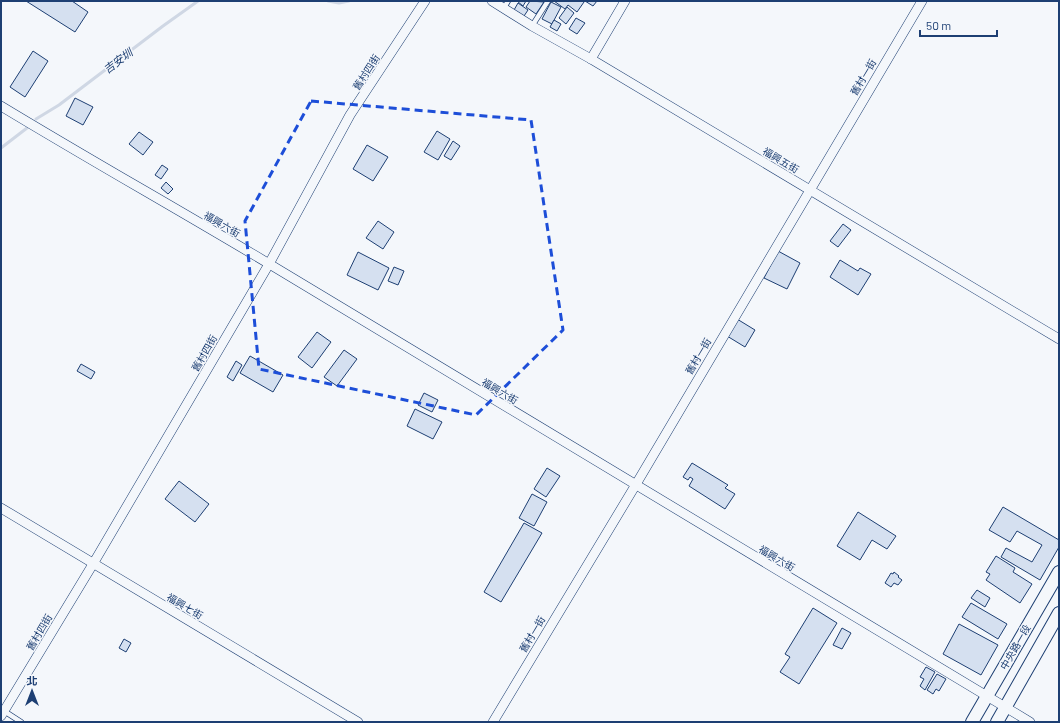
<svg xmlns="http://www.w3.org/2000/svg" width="1060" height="723" font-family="Barlow,'Noto Sans TC',sans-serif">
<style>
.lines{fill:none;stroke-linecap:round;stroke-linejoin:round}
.stream{stroke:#cfd7e4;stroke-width:3}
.building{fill:#d5e0f0;stroke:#1d3f73}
.service-casing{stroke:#1d3f73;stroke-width:6}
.minor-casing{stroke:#1d3f73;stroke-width:10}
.tertiary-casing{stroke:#1d3f73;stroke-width:14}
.service{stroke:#f4f7fb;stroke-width:4.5}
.minor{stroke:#f4f7fb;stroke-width:9}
.tertiary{stroke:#f4f7fb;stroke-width:12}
.marked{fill:none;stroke:#1d4ed8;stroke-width:3;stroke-dasharray:8 5;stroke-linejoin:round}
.labels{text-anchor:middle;stroke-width:3;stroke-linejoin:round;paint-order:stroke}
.street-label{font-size:10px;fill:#1d3f73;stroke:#f4f7fb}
.water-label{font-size:11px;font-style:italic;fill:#1d3f73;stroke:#f4f7fb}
</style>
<rect width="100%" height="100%" fill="#f4f7fb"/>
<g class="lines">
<!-- stream -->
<g class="stream">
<polyline points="328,1 339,3 349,1"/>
<polyline points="36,119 59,105 163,26 198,1"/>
<polyline points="1,148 27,128"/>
</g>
</g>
<!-- building -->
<g class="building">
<polygon points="26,1 72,1 88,12 75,32"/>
<polygon points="517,1 526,1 523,6"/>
<polygon points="530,1 544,2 536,14 526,7"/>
<polygon points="554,1 583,1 584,2 577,12 568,5 565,9"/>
<polygon points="585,1 597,1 593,6"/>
<polygon points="551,2 561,7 552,24 542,19"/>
<polygon points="518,3 528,10 524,16 514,10"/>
<polygon points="567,7 574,13 566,24 559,18"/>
<polygon points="576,18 585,23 577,34 569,29"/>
<polygon points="554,20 561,24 557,31 550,27"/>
<polygon points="33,51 48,61 25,97 10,87"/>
<polygon points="75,98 93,107 83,125 66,116"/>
<polygon points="437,131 450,139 438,160 424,152"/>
<polygon points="139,132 153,142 143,155 129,144"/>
<polygon points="453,141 460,146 451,160 444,156"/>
<polygon points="367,145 388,157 373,181 353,169"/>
<polygon points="162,165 168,169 161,179 155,175"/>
<polygon points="166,182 173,189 168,194 161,188"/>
<polygon points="378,221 394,232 383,249 366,238"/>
<polygon points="843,224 851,230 838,247 830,241"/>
<polygon points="778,251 800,263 787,289 764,278"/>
<polygon points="358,252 389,268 378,290 347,275"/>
<polygon points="840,260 858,271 860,268 871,274 858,295 830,277"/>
<polygon points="394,267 404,271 398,285 388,281"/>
<polygon points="737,319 755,330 745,347 727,336"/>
<polygon points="317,332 331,342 312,368 298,357"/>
<polygon points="344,350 357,359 337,386 324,377"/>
<polygon points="250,356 283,375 273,392 240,373"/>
<polygon points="236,361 242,365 233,381 227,377"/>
<polygon points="81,364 95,372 91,379 77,371"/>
<polygon points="424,393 438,400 432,412 418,405"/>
<polygon points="415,409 442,422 433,439 407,426"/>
<polygon points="692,463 728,485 725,488 735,494 725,509 689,486 693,479 690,477 688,480 683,477"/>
<polygon points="547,468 560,476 546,497 534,489"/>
<polygon points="179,481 209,504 195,522 165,499"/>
<polygon points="532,494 547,502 534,526 519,518"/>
<polygon points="1003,507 1059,540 1059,547 1040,580 1001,557 1006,548 1032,562 1042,545 1017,531 1010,542 989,530"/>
<polygon points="858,512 896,536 887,549 872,540 860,560 837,546"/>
<polygon points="524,523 542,533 501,602 484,592"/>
<polygon points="996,556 1015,568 1013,572 1032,584 1020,603 986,580 990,574 986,572"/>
<polygon points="894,572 899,576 898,577 902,580 898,585 894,583 891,587 885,583 891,573 893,574"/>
<polygon points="977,590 990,598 985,607 971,598"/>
<polygon points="971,603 1007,624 998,639 962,617"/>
<polygon points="813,608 837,623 799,684 780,672 790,657 785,654"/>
<polygon points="959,624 998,645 981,675 943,654"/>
<polygon points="842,628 851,633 842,649 833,645"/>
<polygon points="124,639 131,643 126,652 119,648"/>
<polygon points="926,667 935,672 925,690 920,686 924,679 920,677"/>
<polygon points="937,674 946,679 939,691 936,689 933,694 927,690"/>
</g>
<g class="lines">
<defs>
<g id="service">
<polyline points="504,8 508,1"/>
<polyline points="532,26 548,1"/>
<polyline points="4,711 21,722"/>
</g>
<g id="minor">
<polyline points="492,1 532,26 591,59 1059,339"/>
<polyline points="591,59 625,1"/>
<path d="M1 106C90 160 181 211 271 265 524 417 776 571 1030 722"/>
<polyline points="1,508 358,722"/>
<polyline points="1,716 93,564 269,264 350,115 425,1"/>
<polyline points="493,722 635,486 922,1"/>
</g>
<g id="tertiary">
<polyline points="972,722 1059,572"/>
<polyline points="997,722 1059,613"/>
</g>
</defs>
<!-- service casing -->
<use href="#service" class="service-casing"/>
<!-- minor casing -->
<use href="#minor" class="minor-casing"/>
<!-- tertiary casing -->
<use href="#tertiary" class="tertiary-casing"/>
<!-- service -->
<use href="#service" class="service"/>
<!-- minor -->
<use href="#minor" class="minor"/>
<!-- tertiary -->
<use href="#tertiary" class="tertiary"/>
</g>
<!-- marked area -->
<path class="marked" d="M311 101 531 120 563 330 476 415 259 369 245 221Z"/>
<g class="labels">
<!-- street labels -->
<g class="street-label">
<text transform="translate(366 72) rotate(-57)" y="4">舊村四街</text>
<text transform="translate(863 77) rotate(-59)" y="4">舊村一街</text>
<text transform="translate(781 160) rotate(31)" y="4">福興五街</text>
<text transform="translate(222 224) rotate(30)" y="4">福興六街</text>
<text transform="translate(204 353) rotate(-60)" y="4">舊村四街</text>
<text transform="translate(698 356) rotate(-59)" y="4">舊村一街</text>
<text transform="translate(500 391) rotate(31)" y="4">福興六街</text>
<text transform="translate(777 558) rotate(31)" y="4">福興六街</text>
<text transform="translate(185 606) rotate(31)" y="4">福興七街</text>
<text transform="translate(39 632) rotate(-59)" y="4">舊村四街</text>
<text transform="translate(532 634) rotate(-59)" y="4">舊村一街</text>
<text transform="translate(1015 647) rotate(-60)" y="4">中央路一段</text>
</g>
<!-- water labels -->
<g class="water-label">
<text transform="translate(118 61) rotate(-37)" y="4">吉安圳</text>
</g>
</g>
<!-- border -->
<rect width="1060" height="723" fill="none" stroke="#1d3f73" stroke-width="4"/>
<!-- north arrow -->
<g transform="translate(32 691)" stroke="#f4f7fb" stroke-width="3" paint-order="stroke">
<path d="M0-3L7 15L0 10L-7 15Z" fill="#1d3f73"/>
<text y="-6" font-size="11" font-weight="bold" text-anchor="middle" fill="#1d3f73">北</text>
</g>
<!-- scale -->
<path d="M920 30v6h77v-6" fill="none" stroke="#1d3f73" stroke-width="2"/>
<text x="926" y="30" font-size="12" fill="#1d3f73" stroke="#f4f7fb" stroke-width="3" paint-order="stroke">50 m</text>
</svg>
